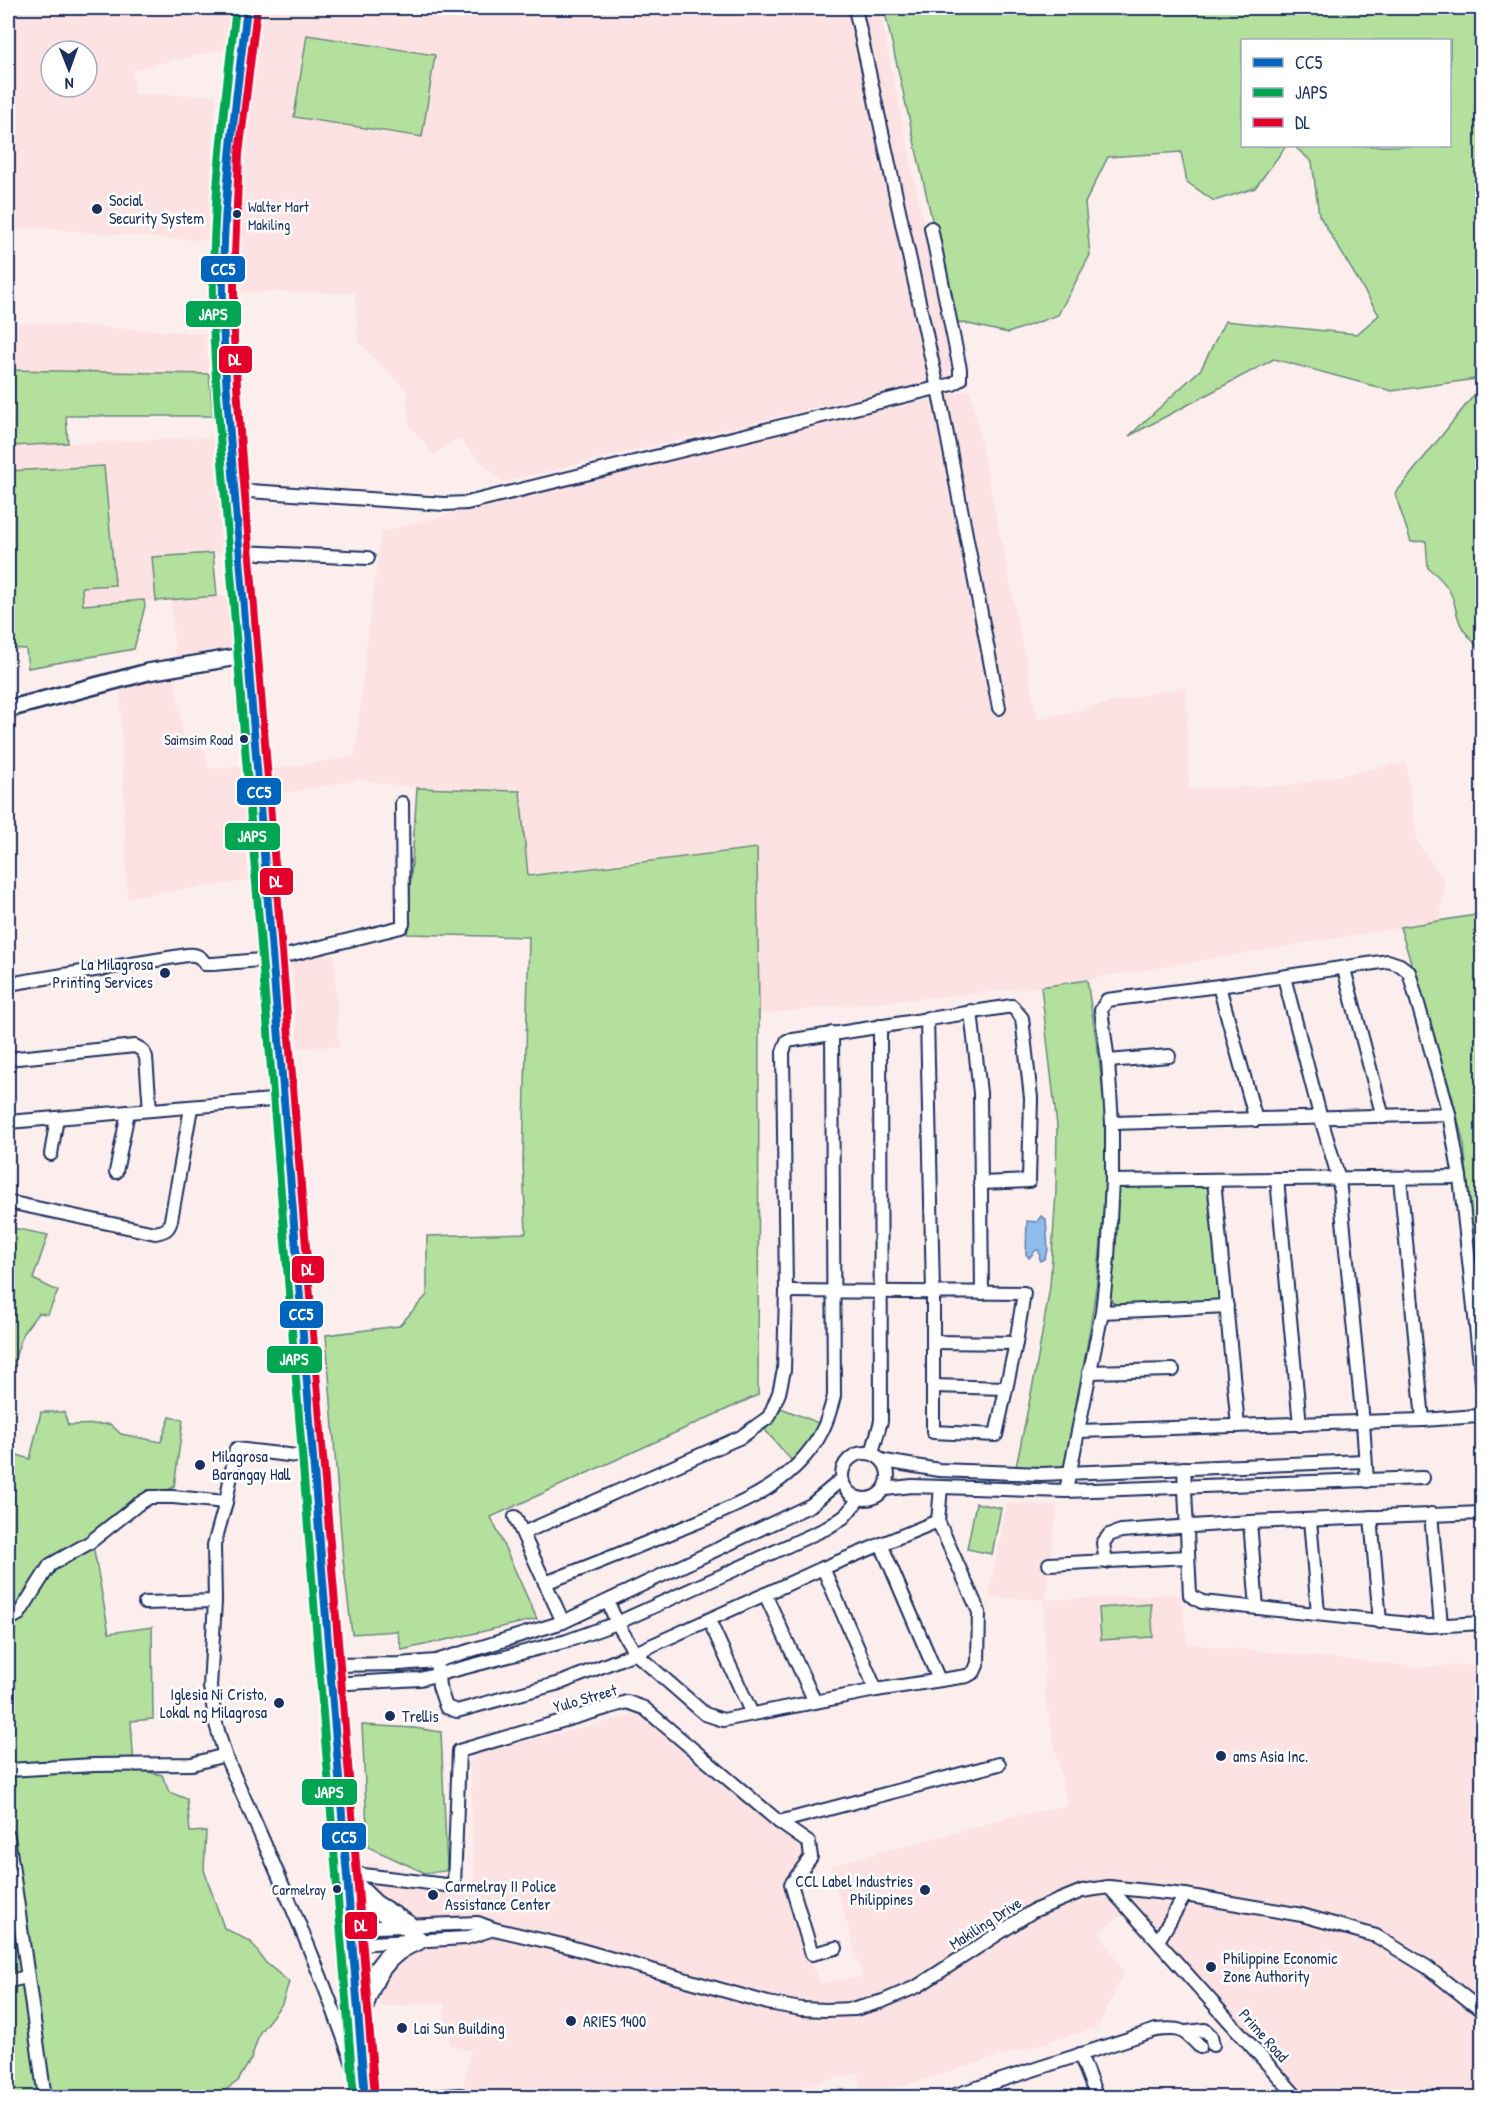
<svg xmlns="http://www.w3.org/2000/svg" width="1490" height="2105" font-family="'Patrick Hand',sans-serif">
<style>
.built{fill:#fce2e2;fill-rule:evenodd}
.green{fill:#b4e09d;stroke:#68887e;stroke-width:1.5}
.water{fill:#8fbde9;stroke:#6184b1;stroke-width:1.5}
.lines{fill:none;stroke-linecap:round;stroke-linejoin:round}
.minor-casing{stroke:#1b2f5e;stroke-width:16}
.tertiary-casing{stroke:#1b2f5e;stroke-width:20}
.trunk-casing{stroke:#1b2f5e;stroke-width:24}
.minor{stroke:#fff;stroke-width:12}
.tertiary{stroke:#fff;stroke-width:15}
.trunk{stroke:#fff;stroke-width:20}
.bus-1-casing{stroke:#fff;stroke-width:12}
.bus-2-casing{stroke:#fff;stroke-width:12}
.bus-3-casing{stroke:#fff;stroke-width:12}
.bus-1{stroke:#0065bd;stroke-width:8}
.bus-2{stroke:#00a651;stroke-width:8}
.bus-3{stroke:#e4002b;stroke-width:8}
.poi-dot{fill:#1b2f5e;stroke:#fff;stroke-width:2}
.labels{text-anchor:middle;stroke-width:5;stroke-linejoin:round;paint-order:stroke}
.bus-label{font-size:14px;fill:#1b2f5e;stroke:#fff;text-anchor:end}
.poi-label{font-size:16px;fill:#1b2f5e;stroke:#fff;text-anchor:start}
.street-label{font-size:16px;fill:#1b2f5e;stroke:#fff}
.line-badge{stroke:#fff;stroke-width:2}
.badge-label{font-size:16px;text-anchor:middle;font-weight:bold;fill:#fff}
</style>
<rect width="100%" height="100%" fill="#fdeeee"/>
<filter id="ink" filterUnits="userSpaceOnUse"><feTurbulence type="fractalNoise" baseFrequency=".0167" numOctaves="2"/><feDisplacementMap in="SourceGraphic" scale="12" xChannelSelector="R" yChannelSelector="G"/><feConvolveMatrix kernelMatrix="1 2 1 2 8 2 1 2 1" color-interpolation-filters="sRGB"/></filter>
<g filter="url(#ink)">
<!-- built -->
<g class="built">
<path d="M8 8H232L224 49 133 70 134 94 216 95 207 240 170 239 49 229H8ZM51 51H87V87H51Z"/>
<polygon points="264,8 879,8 955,375 502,482 458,438 434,455 408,423 407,391 358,342 355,293 239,291 245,154 258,33"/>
<polygon points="8,322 206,333 209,374 8,370"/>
<polygon points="970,390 1038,719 1186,686 1189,789 1292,785 1406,762 1418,843 1445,881 1440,921 1041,987 759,1014 756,848 528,876 520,791 417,788 359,780 273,795 271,769 355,757 365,655 381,532 596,476"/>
<polygon points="8,418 12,418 13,446 213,437 222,552 152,557 156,601 83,605 82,587 114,585 104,466 8,471"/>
<polygon points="232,595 237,650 175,663 171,600"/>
<polygon points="174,677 183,738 206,751 207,768 247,766 256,880 127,897 120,686"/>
<polygon points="334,954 339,1046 298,1048 291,958"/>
<polygon points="1007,1503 1058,1506 1045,1600 1180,1594 1188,1644 1422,1667 1482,1664 1482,2097 1293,2097 1122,1915 1100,1932 1124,1973 1098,2027 880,2092 880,2097 861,2097 858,2073 758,2097 496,2097 463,2088 471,2051 450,2045 444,2003 381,2007 371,1931 368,1862 421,1883 474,1884 470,1763 480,1753 636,1714 665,1728 805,1851 782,1885 820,1983 863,1977 830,1866 1016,1816 1067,1805 1045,1699 1044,1600 989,1597"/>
</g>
<!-- green -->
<g class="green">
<polygon points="884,8 1482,8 1482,378 1392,391 1274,359 1129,436 1201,369 1225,321 1357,334 1379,315 1319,215 1312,162 1294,146 1450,146 1450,40 1242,40 1242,146 1286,146 1255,188 1214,201 1187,182 1181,152 1108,157 1085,203 1090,255 1058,315 1008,333 955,321"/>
<polygon points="307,35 435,55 422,137 294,117"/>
<polygon points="8,370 209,374 213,416 66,416 68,443 12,446 12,418 8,418"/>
<path d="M1482 385V656C1478 645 1470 639 1463 629 1458 621 1456 611 1454 602 1450 587 1440 577 1428 568L1426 541 1411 542 1395 494Z"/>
<polygon points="104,466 115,585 82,587 83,605 144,600 145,606 134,649 28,668 26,649 8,648 8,471"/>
<polygon points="213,553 217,596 156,601 152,557"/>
<polygon points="417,788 520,791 528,876 757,848 759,1014 758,1395 491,1517 537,1619 402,1650 397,1631 352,1634 343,1560 326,1335 399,1326 427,1295 427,1236 526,1233 523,1162 529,937 407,934"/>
<polygon points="1482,914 1482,1320 1464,1145 1452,1096 1400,927"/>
<path d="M1087 980C1094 1028 1103 1076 1105 1124 1109 1243 1087 1355 1063 1471L1016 1467 1036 1369 1050 1287 1056 1191 1057 1126 1041 987Z"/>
<polygon points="1205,1185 1210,1190 1222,1298 1218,1301 1119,1306 1112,1302 1109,1297 1119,1189 1124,1187"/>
<polygon points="8,1227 48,1235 33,1279 58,1291 48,1314 38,1313 23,1333 8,1380"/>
<polygon points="781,1408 819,1423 804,1448 792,1461 765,1430 776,1418"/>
<polygon points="41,1412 64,1412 68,1425 110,1424 121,1434 161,1442 170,1417 183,1420 174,1487 114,1514 91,1534 109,1633 152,1627 153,1719 131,1721 134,1769 162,1775 169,1792 187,1799 190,1832 206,1831 204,1870 224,1928 251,1942 265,1962 289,1982 282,2004 260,2032 251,2059 238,2081 216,2097 8,2097 8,1452 30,1459"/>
<polygon points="976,1503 1001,1508 992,1554 967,1549"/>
<polygon points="1151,1604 1153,1637 1101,1640 1099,1608"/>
<polygon points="362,1725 414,1728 441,1732 447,1868 445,1871 425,1873 368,1847"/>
</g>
<!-- water -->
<polygon class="water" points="1041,1216 1046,1219 1048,1250 1044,1259 1040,1261 1039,1250 1036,1250 1029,1258 1026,1254 1027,1221 1037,1222"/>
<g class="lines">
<defs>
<g id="minor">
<polyline points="855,8 940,398 999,708"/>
<polyline points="234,490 444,504 467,503 953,384 960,379 960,369 931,228"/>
<polyline points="239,552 368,558"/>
<polyline points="1344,969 1383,1117"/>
<polyline points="1284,977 1321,1119 1339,1179 1363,1423 1367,1481"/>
<path d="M8 984 187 955C195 954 201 956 205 964H213L273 959 401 927 403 924 402 803"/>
<polyline points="1219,986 1256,1120"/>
<polyline points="971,1011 980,1093 982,1293"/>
<polyline points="8,1059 135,1046 142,1050 146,1057 150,1110"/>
<polyline points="1108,1061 1169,1056"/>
<polyline points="8,1122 284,1099"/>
<polyline points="1112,1123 1449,1114"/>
<polyline points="51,1154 57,1118"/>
<polyline points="116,1172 128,1112"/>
<polyline points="1400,1178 1423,1420"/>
<polyline points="1277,1179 1300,1425"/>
<polyline points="1214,1180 1238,1426"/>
<polyline points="1112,1181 1460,1177"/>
<path d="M8 1202 155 1233C165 1231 169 1230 171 1220L191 1108"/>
<path d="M786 1291C865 1292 944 1293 1024 1293L1016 1343 996 1435 933 1432V1292L927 1018"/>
<polyline points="1102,1312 1227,1306"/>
<polyline points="934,1342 1016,1343"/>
<polyline points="1089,1372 1173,1370"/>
<polyline points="933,1386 1006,1388"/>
<polyline points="1079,1431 1423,1420 1478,1416 1482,1410"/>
<circle cx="865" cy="1476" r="23"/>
<polyline points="872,1453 881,1421 880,1026"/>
<path d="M314 1458 236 1449 226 1502 214 1545 215 1601 210 1687 216 1724 225 1755C272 1860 320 1966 357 2076"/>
<polyline points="885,1461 939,1470 1041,1474 1365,1461"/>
<polyline points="1184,1468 1190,1595 1202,1602 1429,1626 1482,1623"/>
<polyline points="885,1489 912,1486 1066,1491 1423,1478"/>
<polyline points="1066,1491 1102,1312 1108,1258 1112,1181 1112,1123 1108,1061 1101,1010 1107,1000 1219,986 1388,961 1400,965 1409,972 1449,1114 1460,1177 1482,1382"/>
<polyline points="1431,1514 1441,1625"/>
<polyline points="515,1517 563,1622"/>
<polyline points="1371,1517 1380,1622"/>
<polyline points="1310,1520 1318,1613"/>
<polyline points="1250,1522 1257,1608"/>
<polyline points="523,1533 741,1437 769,1417 779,1393 784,1370 786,1291 783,1052 787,1041 1012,1006 1022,1018 1031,1098 1029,1181 980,1183"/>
<polyline points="881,1544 939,1680"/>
<polyline points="1106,1562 1103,1543 1109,1535 1121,1531 1250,1522 1482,1513"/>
<polyline points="1049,1564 1188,1557"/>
<polyline points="823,1568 876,1690"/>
<path d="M545 1583C590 1566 634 1548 678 1530 724 1511 779 1492 810 1450 823 1434 829 1416 834 1396L832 1033"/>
<polyline points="765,1594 815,1702"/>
<polyline points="608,1602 617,1623 635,1653 705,1714 723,1720 876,1690 967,1676 974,1672 978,1663 979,1612 938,1521 941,1487"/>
<polyline points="145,1603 215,1601"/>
<polyline points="8,1620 19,1614 50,1565 89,1543 137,1505 150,1497 173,1497 226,1502"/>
<polyline points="709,1620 752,1714"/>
<polyline points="436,1661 439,1686 446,1707 457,1711 563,1682 635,1653 823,1568 938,1521"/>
<polyline points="330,1665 399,1664 436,1661 563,1622 811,1505 842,1479"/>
<polyline points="331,1684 420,1679 567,1641 617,1623 827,1528 844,1517 859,1499"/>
<polyline points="8,1770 94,1765 192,1764 225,1755"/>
<polyline points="779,1822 999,1764"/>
<polyline points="8,1836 45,2098"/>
<polyline points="347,1873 454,1886 459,1751 627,1702 644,1708 779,1822 809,1843 811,1857 791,1884 812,1954 836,1948"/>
<polyline points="1109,1887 1298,2098"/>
<polyline points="352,1928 478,1923 494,1929 567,1946 768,2003 801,2009 826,2010 855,2009 883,2001 918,1986 1033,1911 1082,1891 1109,1887 1185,1895 1302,1915 1376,1936 1427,1967 1482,2011"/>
<polyline points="1158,1941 1185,1895"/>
<polyline points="353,1944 466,1938 494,1929"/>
<polyline points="8,1981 28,1977"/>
<polyline points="1187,2032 1205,2030 1211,2036 1213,2045"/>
<polyline points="1080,2054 1097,2098"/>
<polyline points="418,2098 461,2095 468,2098"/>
<path d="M946 2098 1156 2030C1181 2027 1184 2030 1200 2047"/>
</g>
<polyline id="tertiary" points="8,709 148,672 249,655"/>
<g id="trunk">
<polyline points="247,8 229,153 223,280 224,338 231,448 249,655 365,2098"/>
<polyline points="348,1880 374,1905 408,1926"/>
<path d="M362 2009C371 1978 385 1951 417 1940"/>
</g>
</defs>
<!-- minor casing -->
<use href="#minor" class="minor-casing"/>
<!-- tertiary casing -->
<use href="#tertiary" class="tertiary-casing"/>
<!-- trunk casing -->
<use href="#trunk" class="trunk-casing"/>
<!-- minor -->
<use href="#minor" class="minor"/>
<!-- tertiary -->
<use href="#tertiary" class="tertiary"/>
<!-- trunk -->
<use href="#trunk" class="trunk"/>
<defs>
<path id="bus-1" d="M247 8C236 99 224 188 223 280 222 336 227 392 231 448L365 2098"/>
<path id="bus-2" d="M236 8C225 98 214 189 213 280 212 336 217 393 221 449L354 2098"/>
<polyline id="bus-3" points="257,9 239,154 234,280 234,338 241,447 375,2097"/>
</defs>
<!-- bus-1 casing -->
<use href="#bus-1" class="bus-1-casing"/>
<!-- bus-2 casing -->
<use href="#bus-2" class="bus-2-casing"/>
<!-- bus-3 casing -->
<use href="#bus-3" class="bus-3-casing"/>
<!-- bus-1 -->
<use href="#bus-1" class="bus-1"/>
<!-- bus-2 -->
<use href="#bus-2" class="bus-2"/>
<!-- bus-3 -->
<use href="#bus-3" class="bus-3"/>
</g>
</g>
<!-- markers -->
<g class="poi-dot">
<circle cx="97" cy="209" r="6"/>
<circle cx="237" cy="214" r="5"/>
<circle cx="244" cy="739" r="5"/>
<circle cx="165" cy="973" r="6"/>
<circle cx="200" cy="1465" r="6"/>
<circle cx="279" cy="1703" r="6"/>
<circle cx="390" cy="1716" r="6"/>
<circle cx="1221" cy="1756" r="6"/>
<circle cx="337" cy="1889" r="5"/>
<circle cx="925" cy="1890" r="6"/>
<circle cx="433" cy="1895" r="6"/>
<circle cx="1211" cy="1967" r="6"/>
<circle cx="571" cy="2021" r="6"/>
<circle cx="402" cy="2028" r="6"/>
</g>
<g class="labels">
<!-- bus labels -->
<g class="bus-label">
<text x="248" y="212" text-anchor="start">Walter Mart<tspan x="248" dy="18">Makiling</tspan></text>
<text x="233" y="745">Saimsim Road</text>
<text x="326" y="1895">Carmelray</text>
</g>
<!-- poi labels -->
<g class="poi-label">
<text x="109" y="206">Social<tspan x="109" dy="18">Security System</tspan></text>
<text x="153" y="970" text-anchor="end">La Milagrosa<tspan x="153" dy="18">Printing Services</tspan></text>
<text x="212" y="1462">Milagrosa<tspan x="212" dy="18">Barangay Hall</tspan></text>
<text x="267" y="1700" text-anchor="end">Iglesia Ni Cristo,<tspan x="267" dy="18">Lokal ng Milagrosa</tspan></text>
<text x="402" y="1722">Trellis</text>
<text x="1233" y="1762">ams Asia Inc.</text>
<text x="913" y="1887" text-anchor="end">CCL Label Industries<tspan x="913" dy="18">Philippines</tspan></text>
<text x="445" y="1892">Carmelray II Police<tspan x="445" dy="18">Assistance Center</tspan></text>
<text x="1223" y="1964">Philippine Economic<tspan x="1223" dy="18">Zone Authority</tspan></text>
<text x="583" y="2027">ARIES 1400</text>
<text x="414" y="2034">Lai Sun Building</text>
</g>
<!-- street labels -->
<g class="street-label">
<text transform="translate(585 1698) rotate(-16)" y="6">Yulo Street</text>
<text transform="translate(985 1923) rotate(-33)" y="6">Makiling Drive</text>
<text transform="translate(1264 2035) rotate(48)" y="6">Prime Road</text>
</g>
</g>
<g class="line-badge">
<rect x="200" y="255" width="46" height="28" rx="6" fill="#0065bd"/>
<rect x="185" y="300" width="57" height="28" rx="6" fill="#00a651"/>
<rect x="218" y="345" width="35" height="29" rx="6" fill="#e4002b"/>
<rect x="236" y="777" width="46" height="29" rx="6" fill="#0065bd"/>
<rect x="224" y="822" width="57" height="29" rx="6" fill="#00a651"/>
<rect x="259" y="867" width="35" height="29" rx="6" fill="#e4002b"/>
<rect x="291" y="1255" width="34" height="29" rx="6" fill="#e4002b"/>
<rect x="279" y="1300" width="45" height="29" rx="6" fill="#0065bd"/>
<rect x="266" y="1345" width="57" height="29" rx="6" fill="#00a651"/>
<rect x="301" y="1778" width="57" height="28" rx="6" fill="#00a651"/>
<rect x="321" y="1822" width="46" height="29" rx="6" fill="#0065bd"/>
<rect x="344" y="1911" width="34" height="29" rx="6" fill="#e4002b"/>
</g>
<g class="badge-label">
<text x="223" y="275">CC5</text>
<text x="213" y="320">JAPS</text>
<text x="235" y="365">DL</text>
<text x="259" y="798">CC5</text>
<text x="252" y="842">JAPS</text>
<text x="276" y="887">DL</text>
<text x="308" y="1275">DL</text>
<text x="301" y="1320">CC5</text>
<text x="294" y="1365">JAPS</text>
<text x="329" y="1798">JAPS</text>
<text x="344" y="1843">CC5</text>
<text x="361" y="1931">DL</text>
</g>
<!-- margin -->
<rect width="1490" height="2105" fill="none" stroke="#fff" stroke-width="30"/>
<rect x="15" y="15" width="1460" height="2075" fill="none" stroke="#1b2f5e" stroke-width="2" filter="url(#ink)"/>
<!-- legend -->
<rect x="1241" y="39" width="210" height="108" fill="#ffffff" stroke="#a4acbf" stroke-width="1.5"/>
<rect x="1253" y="58" width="30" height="9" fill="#0065bd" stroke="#a4acbf" stroke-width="1.5"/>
<text x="1295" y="69" font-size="18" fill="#1b2f5e">CC5</text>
<rect x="1253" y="88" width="30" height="9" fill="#00a651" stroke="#a4acbf" stroke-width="1.5"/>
<text x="1295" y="99" font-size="18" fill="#1b2f5e">JAPS</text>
<rect x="1253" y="118" width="30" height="9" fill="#e4002b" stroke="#a4acbf" stroke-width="1.5"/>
<text x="1295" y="129" font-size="18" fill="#1b2f5e">DL</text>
<!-- north arrow -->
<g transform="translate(69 69) rotate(179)"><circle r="28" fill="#ffffff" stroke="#a4acbf" stroke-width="1.5"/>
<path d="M0-4.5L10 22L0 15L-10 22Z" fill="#1b2f5e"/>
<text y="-9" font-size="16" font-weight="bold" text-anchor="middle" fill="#1b2f5e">N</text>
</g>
</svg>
